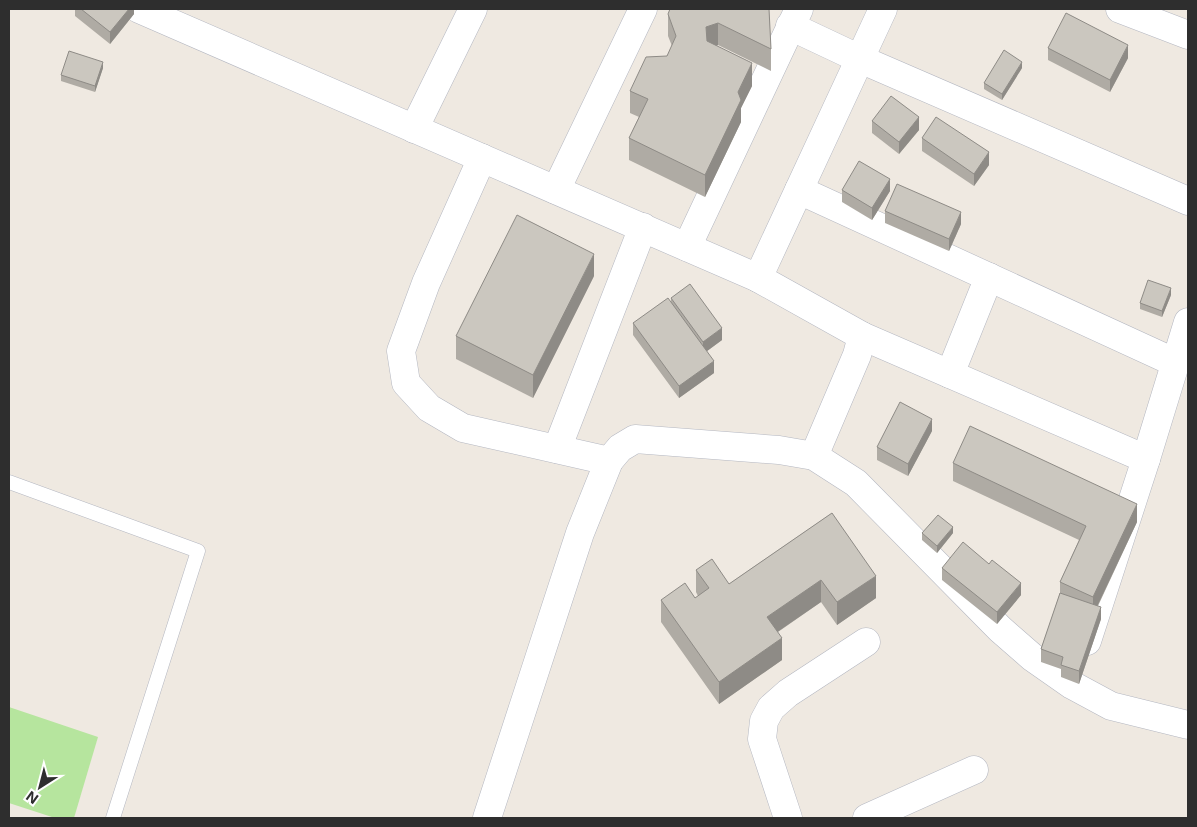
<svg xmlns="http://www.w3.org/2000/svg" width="1197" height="827" font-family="Inter,sans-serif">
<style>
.green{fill:#b6e59e}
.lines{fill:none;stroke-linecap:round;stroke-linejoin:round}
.lane-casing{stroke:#b4b7c1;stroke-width:15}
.street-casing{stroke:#b4b7c1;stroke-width:29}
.lane{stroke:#fff;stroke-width:14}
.street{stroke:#fff;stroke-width:28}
.wall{fill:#afaba4}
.shaded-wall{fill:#8e8b86}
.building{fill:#cbc7bf;stroke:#8e8b86}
</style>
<rect width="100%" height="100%" fill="#efe9e1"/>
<!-- green -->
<polygon class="green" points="9,707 98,737 74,818 55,818 9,803"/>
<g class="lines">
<defs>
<polyline id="lane" points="9,482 198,551 113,818"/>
<g id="street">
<polyline points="139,9 758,278 862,336 857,355 814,456"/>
<polyline points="1120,9 1188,35"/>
<polyline points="790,26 860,59 1188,201"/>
<polyline points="414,129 473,9"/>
<polyline points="482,158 426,283 401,351 406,383 429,408 463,428 609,461"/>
<polyline points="556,190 643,9"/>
<polyline points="799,190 1176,363"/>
<polyline points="687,247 799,9"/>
<polyline points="758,278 883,9"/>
<polyline points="862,336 1146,459"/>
<polyline points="950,374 989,277"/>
<polyline points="557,449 643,227"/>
<polyline points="1087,641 1146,459 1188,322"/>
<polyline points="487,818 580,533 609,461 620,448 635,439 779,450 814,456 856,483 1000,629 1032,657 1072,685 1111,706 1188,725"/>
<polyline points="788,818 762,739 764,721 771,708 788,693 866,642"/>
<polyline points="867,818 974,770"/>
</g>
</defs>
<!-- lane casing -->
<use href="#lane" class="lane-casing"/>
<!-- street casing -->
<use href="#street" class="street-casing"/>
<!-- lane -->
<use href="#lane" class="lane"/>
<!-- street -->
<use href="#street" class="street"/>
</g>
<!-- wall -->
<g class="wall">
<polygon points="75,9 134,9 134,14 110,44 75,16"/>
<polygon points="769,9 771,49 771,71 718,45 716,46 752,86 741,108 741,122 705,197 629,160 629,138 639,117 630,113 630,91 667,56 672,46 668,36 668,14"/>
<polygon points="1048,48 1128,58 1110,92 1048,60"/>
<polygon points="103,68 95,92 61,81 61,75"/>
<polygon points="1022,68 1002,100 984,89 984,83"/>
<polygon points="872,121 919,130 899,154 872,133"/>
<polygon points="922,138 989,165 974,186 922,151"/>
<polygon points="842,190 890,191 872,220 842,202"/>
<polygon points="885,211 961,224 949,251 885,223"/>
<polygon points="594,276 533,398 456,359 456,336"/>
<polygon points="1171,295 1162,317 1140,309 1140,303"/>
<polygon points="671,298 722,340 707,351 714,373 679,398 633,335 633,323 671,302"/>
<polygon points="932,431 908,476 877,460 877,447"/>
<polygon points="953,463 1137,522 1098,606 1101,619 1079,684 1061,677 1061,669 1041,662 1041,649 1060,593 1060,582 1079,540 953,481"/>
<polygon points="832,513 876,598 837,625 821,602 778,632 782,660 719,704 661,622 661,600 695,598 698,596 696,592 696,570 729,584"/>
<polygon points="922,533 953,533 937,553 922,540"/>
<polygon points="942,568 1021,595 997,624 942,580"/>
</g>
<!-- shaded-wall -->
<g class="shaded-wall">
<polygon points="129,9 134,9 134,14 110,44 110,32"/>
<polygon points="718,23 718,45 706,50 706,27"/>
<polygon points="1128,45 1128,58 1110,92 1110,80"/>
<polygon points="103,62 103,68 95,92 95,86"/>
<polygon points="1022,62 1022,68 1002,100 1002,94"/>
<polygon points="752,63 752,86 741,108 741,122 705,197 705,175 738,92"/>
<polygon points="919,117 919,130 899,154 899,142"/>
<polygon points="989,152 989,165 974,186 974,174"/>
<polygon points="890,179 890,191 872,220 872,208"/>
<polygon points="961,212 961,224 949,251 949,239"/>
<polygon points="594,254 594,276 533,398 533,375"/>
<polygon points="1171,288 1171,295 1162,317 1162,311"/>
<polygon points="722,328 722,340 703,354 703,342"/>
<polygon points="714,361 714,373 679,398 679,386"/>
<polygon points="932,419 932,431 908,476 908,464"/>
<polygon points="1137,504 1137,522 1093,615 1093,597"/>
<polygon points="953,527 953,533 937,553 937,546"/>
<polygon points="876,576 876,598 837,625 837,602"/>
<polygon points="821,580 821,602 767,639 767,617"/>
<polygon points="1021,583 1021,595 997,624 997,612"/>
<polygon points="1101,607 1101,619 1079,684 1079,671"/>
<polygon points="782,638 782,660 719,704 719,682"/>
</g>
<!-- building -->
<g class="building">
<polygon points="81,9 129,9 110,32"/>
<polygon points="670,9 769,9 771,49 718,23 706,27 707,41 752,63 738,92 741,100 705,175 629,138 648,99 630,91 646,57 667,56 676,36 668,14"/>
<polygon points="1066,13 1128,45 1110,80 1048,48"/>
<polygon points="1004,50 1022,62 1002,94 984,83"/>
<polygon points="69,51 103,62 95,86 61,75"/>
<polygon points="891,96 919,117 899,142 872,121"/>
<polygon points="936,117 989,152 974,174 922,138"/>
<polygon points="859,161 890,179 872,208 842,190"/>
<polygon points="897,184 961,212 949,239 885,211"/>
<polygon points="517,215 594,254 533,375 456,336"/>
<polygon points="1148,280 1171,288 1162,311 1140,303"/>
<polygon points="690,284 722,328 703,342 671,298"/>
<polygon points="668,298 714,361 679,386 633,323"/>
<polygon points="900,402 932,419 908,464 877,447"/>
<polygon points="970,426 1137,504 1093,597 1060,582 1086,526 953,463"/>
<polygon points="832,513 876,576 837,602 821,580 767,617 782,638 719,682 661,600 685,583 695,598 709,588 696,570 712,559 729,584"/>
<polygon points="938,515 953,527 937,546 922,533"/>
<polygon points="963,542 989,564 992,560 1021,583 997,612 942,568"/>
<polygon points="1060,593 1101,607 1079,671 1061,665 1063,657 1041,649"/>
</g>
<!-- border -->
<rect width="1197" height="827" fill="none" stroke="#2e2e2e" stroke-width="20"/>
<!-- north arrow -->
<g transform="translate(40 787) rotate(216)" stroke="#ffffff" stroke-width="4" paint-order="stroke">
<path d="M0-4L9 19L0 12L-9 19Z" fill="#2e2e2e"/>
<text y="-8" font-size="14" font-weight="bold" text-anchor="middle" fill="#2e2e2e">N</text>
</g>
</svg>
